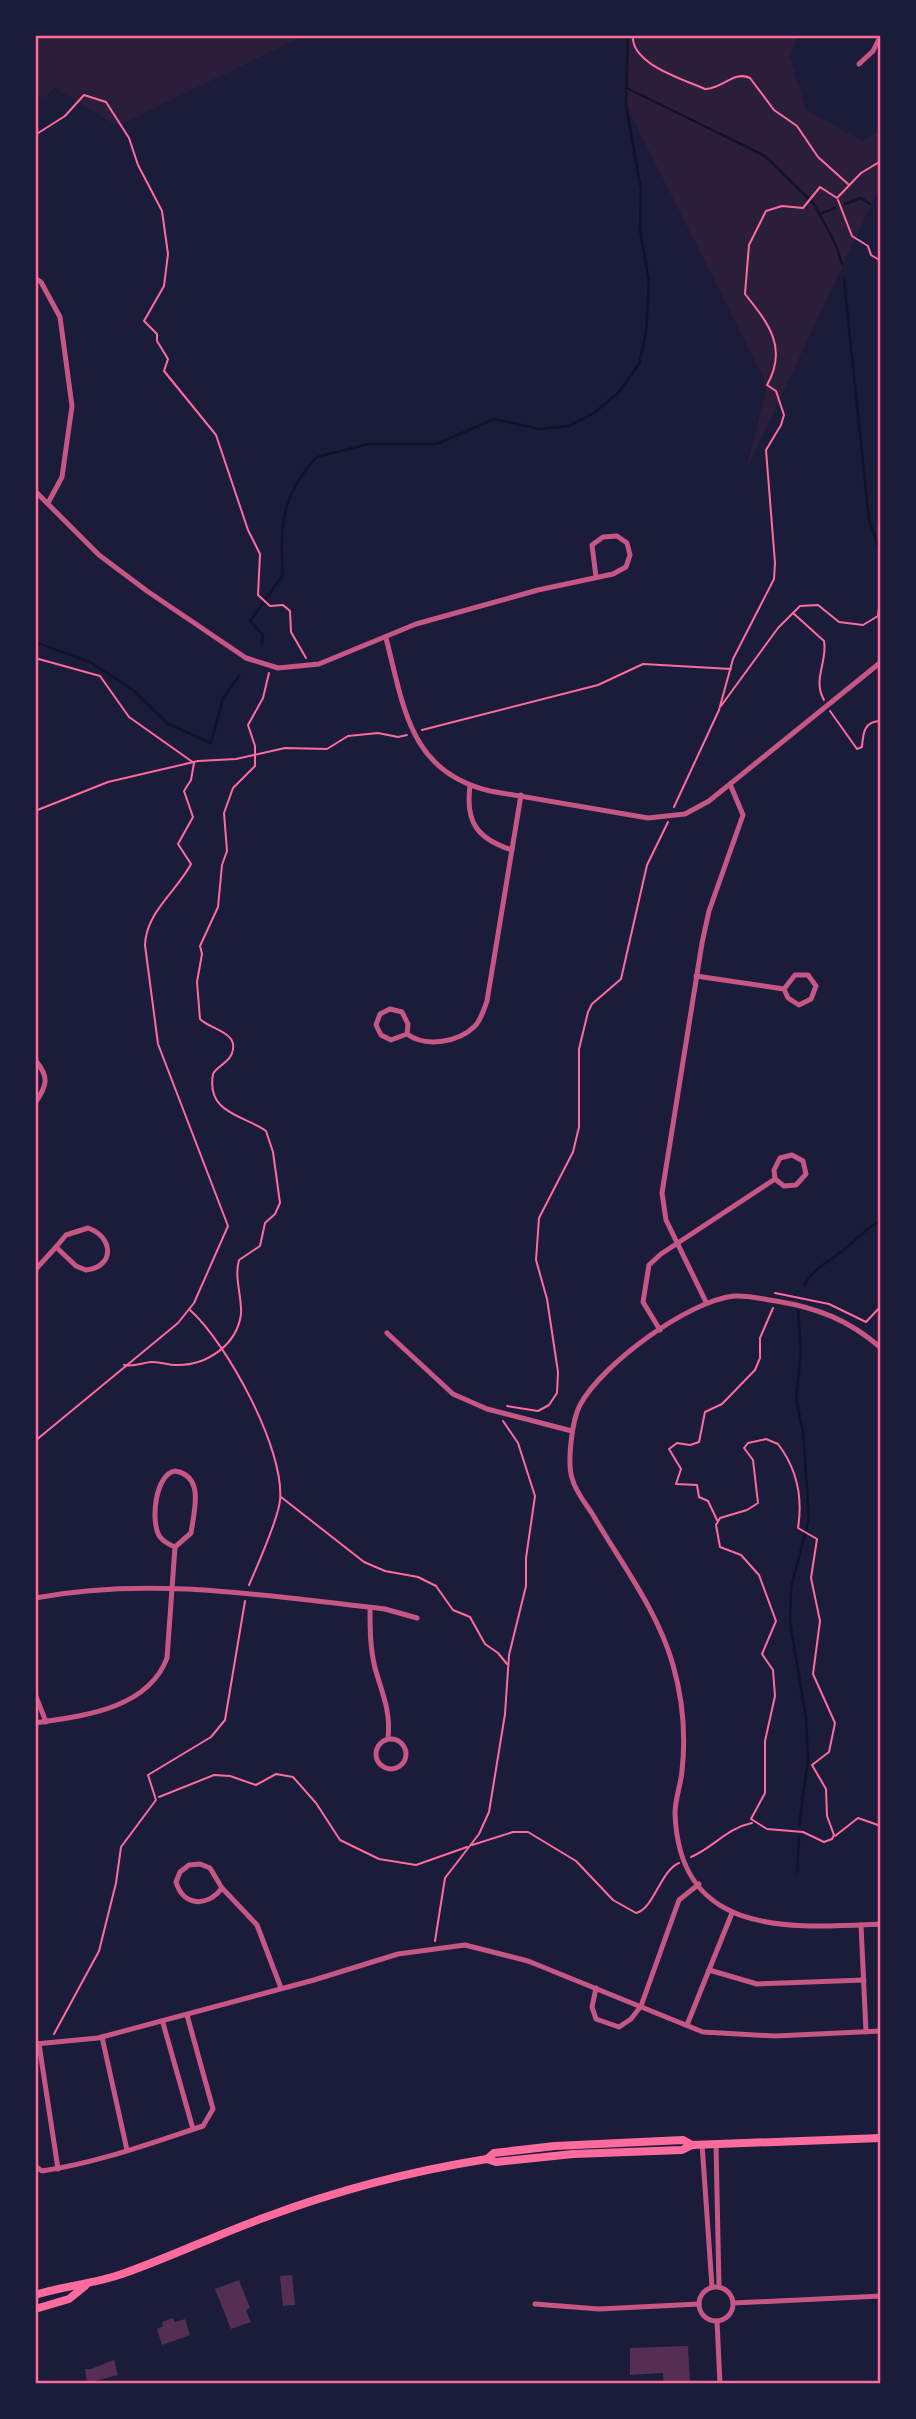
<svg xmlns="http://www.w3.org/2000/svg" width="916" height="2419" font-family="'Golos Text',sans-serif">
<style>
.green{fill:#2a1e3b}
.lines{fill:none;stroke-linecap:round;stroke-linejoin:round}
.stream{stroke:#12122b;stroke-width:2.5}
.building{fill:#542f53}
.path{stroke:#ff6b9d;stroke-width:2}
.minor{stroke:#c65784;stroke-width:5}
.primary{stroke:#ff6b9d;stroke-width:8}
.neatline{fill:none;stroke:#ff6b9d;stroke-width:2.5}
</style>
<rect width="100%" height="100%" fill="#1b1b3a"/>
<!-- green -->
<g class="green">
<polygon points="35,35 305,35 118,126 55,88 44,98 35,92"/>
<polygon points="628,35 798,35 790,57 806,110 862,141 881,130 881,184 746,471 767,385 626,105"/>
</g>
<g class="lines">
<!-- stream -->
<g class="stream">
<polyline points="627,88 765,156 814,204 836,245 842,264"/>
<polyline points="845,204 861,198 870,204"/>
<polyline points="878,211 881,213"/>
<polyline points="820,214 835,208"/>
<polyline points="844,280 869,520 881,554"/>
<polyline points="35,642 90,662 133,690 168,724 211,743 223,698 239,676"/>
<path d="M262 643 263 635 250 621 283 575C279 528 282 493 317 457L369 444H437L494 419 540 429 569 426 594 413 619 392 639 364 646 332 649 282 640 230 641 190 626 105 628 35"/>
<path d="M804 1285C814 1267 831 1261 846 1248 859 1238 865 1228 881 1221"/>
<polyline points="798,1310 801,1352 796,1399 803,1432 809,1518 791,1588 790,1621 806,1718 808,1760 799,1826"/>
<polyline points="797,1872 799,1837"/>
</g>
</g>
<!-- building -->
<g class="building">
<polygon points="292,2275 295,2305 283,2306 280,2276"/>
<polygon points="239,2280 250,2308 246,2310 251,2322 231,2329 215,2289"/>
<polygon points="173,2318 175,2322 185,2319 190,2335 162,2345 157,2329 163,2326 162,2322"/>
<polygon points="688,2346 690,2384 664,2384 663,2373 630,2375 630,2348"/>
<polygon points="114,2360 118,2375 87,2383 85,2369 91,2369"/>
</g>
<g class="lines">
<!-- path -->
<g class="path">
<path d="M633 35C630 64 683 79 705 89 721 90 734 70 750 78L774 110 797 126 818 157 848 184"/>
<polyline points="35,135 65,116 84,95 106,102 129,138 138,165 162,211 168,254 164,286 144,321 157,334 157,341 168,359 164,371 216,435 248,530 260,554 258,595 270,606 283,605 290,611 291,632 306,658"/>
<polyline points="838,200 852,236 868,246 871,255 881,261"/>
<path d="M793 613 824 641C828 662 812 679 824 700"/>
<path d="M35 658 100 676 129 717 194 763 191 780 184 791 193 817 178 844 191 864C177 891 146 912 145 945L158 1044 228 1226 194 1303 178 1323 35 1441"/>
<polyline points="721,706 778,628 800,606 818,605 839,622 863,625 878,616 881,593"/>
<path d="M830 711 857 749 862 747C863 733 864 721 881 721"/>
<polyline points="422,730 598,685 643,664 731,669"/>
<path d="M674 807 719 710 733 659 774 579 775 563 766 450 781 425 784 415 776 391 767 385C788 348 769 324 745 294L749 245 766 211 782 206 803 208 820 187 837 198 861 173 881 161"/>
<polyline points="35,811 108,782 198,761 236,759 285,748 327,749 348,736 378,733 398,737 407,735"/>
<polyline points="775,1293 829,1304 866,1322 881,1306"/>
<path d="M190 1310C227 1343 285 1450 280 1500 279 1516 256 1569 249 1585"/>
<path d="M124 1365C135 1367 141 1363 151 1362 160 1361 169 1366 178 1365 207 1365 237 1345 241 1314 242 1296 234 1278 239 1260L260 1246 265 1223 275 1214 280 1203 273 1152 266 1131C244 1115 206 1114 213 1074 217 1066 230 1062 232 1053 240 1032 209 1029 200 1019L197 982 202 954 200 946 218 907 222 865 227 851 224 813 233 788 255 766V746L248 725 263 698 269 673"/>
<polyline points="507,1406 538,1411 549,1405 557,1393 558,1372 547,1299 536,1260 539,1218 573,1152 579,1127 579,1049 588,1012 592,1004 621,979 647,865 668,822"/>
<path d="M766 1439 778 1444C797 1469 803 1497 798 1528L817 1539 811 1578 820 1621 813 1674 835 1723 829 1752 812 1765 826 1789 827 1816 834 1835 832 1839 824 1842 803 1832 767 1829 751 1819 765 1793V1741L775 1696 773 1670 762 1654 776 1621 759 1575 741 1555 720 1547 716 1525 720 1518 747 1510 758 1503 753 1460 744 1448 748 1443Z"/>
<polyline points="281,1497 364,1562 385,1571 418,1577 436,1586 453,1610 470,1617 485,1644 498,1653 507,1664"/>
<polyline points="717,1520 708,1501 699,1497 697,1485 676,1484 681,1469 669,1449 677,1443 690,1445 699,1442 705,1412 722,1404 755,1370 760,1358 760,1338 773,1308"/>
<polyline points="159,1797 214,1775 230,1776 256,1785 276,1774 293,1777 316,1803 340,1840 379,1859 416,1865 467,1847"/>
<polyline points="835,1836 858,1818 881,1826"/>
<path d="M472 1845 513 1832H528L576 1861 613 1900 636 1913C654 1909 660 1871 679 1863"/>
<path d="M691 1857C713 1848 727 1828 752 1823"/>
<polyline points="435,1941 445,1878 479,1834 489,1812 505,1714 509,1655 526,1586 526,1558 535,1496 518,1443 503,1421"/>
<polyline points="54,2034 99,1951 116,1883 121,1847 156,1800 148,1775 211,1737 225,1720 245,1601"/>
</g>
<!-- minor -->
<g class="minor">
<polyline points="859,64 873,51 881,35"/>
<polyline points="35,278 41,282 60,317 72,406 62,477 48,503"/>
<polyline points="35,491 99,555 147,591 246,658 278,668 319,664 416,624 538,590 613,574 626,567 630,555 627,543 617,536 603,537 592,545 596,577"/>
<path d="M386 638C404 707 409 772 490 791L648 818 685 814 709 801 881 662"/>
<path d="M470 786C465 823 478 839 512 850"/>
<polyline points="696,976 784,989 788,998 799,1005 811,999 816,986 808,975 795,975 784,989"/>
<path d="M407 1034 391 1040 381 1035 376 1025 380 1014 390 1009 402 1012 408 1024 407 1034C426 1048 459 1042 475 1026 481 1020 484 1009 487 1001L521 795"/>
<path d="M35 1060C50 1077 47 1086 35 1103"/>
<path d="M88 1228C114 1237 115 1267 86 1270L76 1266 56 1247 66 1235Z"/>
<polyline points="35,1270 56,1247"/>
<polyline points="706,1302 666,1220 662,1193 702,943 709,911 743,815 730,784"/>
<polyline points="660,1330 643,1302 649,1265 661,1254 775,1179 784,1186 796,1185 806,1174 803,1161 792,1155 780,1158 774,1170 775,1179"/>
<polyline points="387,1333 453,1394 487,1409 572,1431"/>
<path d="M881 1348C849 1320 818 1308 776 1301 762 1299 749 1295 734 1296 688 1301 602 1364 580 1405 572 1420 567 1462 572 1478 575 1491 586 1504 593 1515 621 1563 658 1611 673 1665 683 1700 686 1735 682 1771 681 1784 675 1799 675 1813 679 1938 790 1928 881 1924"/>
<path d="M35 1598C152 1576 268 1596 385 1609L417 1618"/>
<path d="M370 1608C370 1628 370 1648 375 1668 382 1693 391 1711 388 1738"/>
<polyline points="35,1694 46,1722"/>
<path d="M35 1723C83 1716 148 1709 167 1658L175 1547 191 1533C194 1511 205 1476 175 1471 155 1474 150 1523 160 1537 164 1542 170 1545 175 1547"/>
<circle cx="391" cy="1754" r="15"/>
<path d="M222 1888C207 1908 183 1906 176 1882L180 1872 189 1865 200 1864 210 1868 222 1888 257 1925 281 1988"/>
<polyline points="861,1925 866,2032"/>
<polyline points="709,1970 732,1913"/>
<polyline points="596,1988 592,2007 596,2019 619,2027 631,2019 641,2006 679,1900 699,1884"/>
<polyline points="163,2023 193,2129"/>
<polyline points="687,2025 709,1970 757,1984 864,1980"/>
<polyline points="102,2037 127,2150"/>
<polyline points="35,2044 98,2038 314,1980 398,1954 465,1945 528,1961 703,2032 775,2036 881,2031"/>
<polyline points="39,2044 58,2169"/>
<polyline points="702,2144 712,2287"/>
<polyline points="716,2144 719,2287"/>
<path d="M35 2166 42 2171C97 2163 151 2143 203 2126L213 2109 187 2015"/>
<circle cx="716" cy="2304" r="17"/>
<polyline points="733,2303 881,2296"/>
<polyline points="535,2304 599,2309 699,2304"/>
<polyline points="717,2321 720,2384"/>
</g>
<!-- primary -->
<g class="primary">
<polyline points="487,2159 496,2162 573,2154 682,2150 692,2145 881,2138"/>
<path d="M35 2295C64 2286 93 2284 122 2274 171 2257 218 2234 266 2217 338 2190 412 2171 487 2159L494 2153 555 2146 683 2140 692 2145"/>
<polyline points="35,2309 69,2299 85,2286"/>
</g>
</g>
<!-- border -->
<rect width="916" height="2419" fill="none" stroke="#1b1b3a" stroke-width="74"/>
<rect x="37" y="37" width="842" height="2345" class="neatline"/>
</svg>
